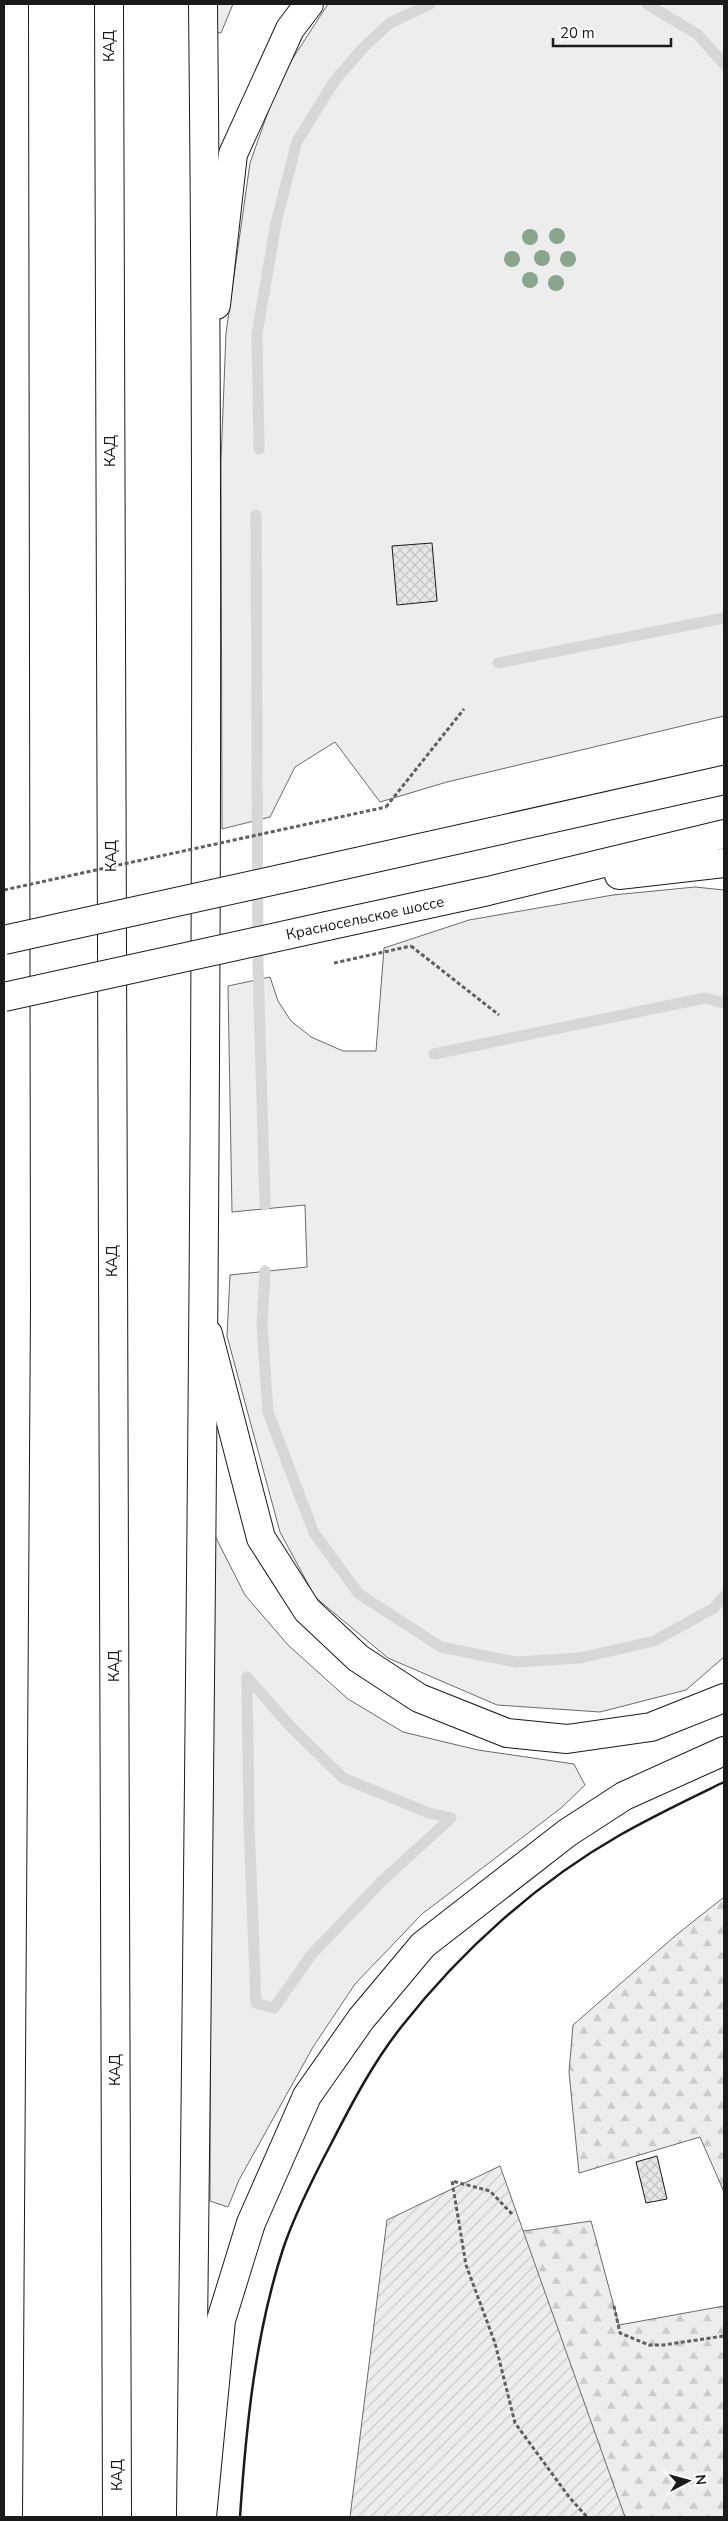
<svg xmlns="http://www.w3.org/2000/svg" width="728" height="2521" font-family="'Nunito Sans',sans-serif">
<style>
.built{fill:#ededed;stroke:#6a6a6a}
.forest{fill:url(#forest-firs);stroke:#6a6a6a}
.garden{fill:url(#garden-furrows);stroke:#6a6a6a}
.lines{fill:none;stroke-linecap:round;stroke-linejoin:round}
.stream{stroke:#d7d7d7;stroke-width:11}
.building{fill:url(#building-cross-hatch);stroke:#1a1a1a}
.secondary-casing{stroke:#1a1a1a;stroke-width:30}
.motorway-casing{stroke:#1a1a1a;stroke-width:30}
.path{stroke:#5f5f5f;stroke-width:3;stroke-dasharray:4 2.5;stroke-linecap:butt}
.secondary{stroke:#fff;stroke-width:28}
.motorway{stroke:#fff;stroke-width:28}
.secondary-bridge-casing{stroke:#1a1a1a;stroke-width:30;stroke-linecap:butt}
.path-bridge{stroke:#5f5f5f;stroke-width:3;stroke-dasharray:4 2.5;stroke-linecap:butt}
.secondary-bridge{stroke:#fff;stroke-width:28}
.wall{stroke:#1a1a1a;stroke-width:2.5}
.tree{fill:#8aa48f}
.labels{text-anchor:middle;stroke-width:4;stroke-linejoin:round;paint-order:stroke}
.street-label{font-size:15px;fill:#1a1a1a;stroke:#fff}
</style>
<defs>
<pattern id="forest-firs" width="22" height="20" patternUnits="userSpaceOnUse" patternTransform="scale(1.25)"><rect width="22" height="20" fill="#ededed"/><path d="M5 1l3.5 6h-7zM16 11l3.5 6h-7z" fill="#cbcbcb"/></pattern>
<pattern id="garden-furrows" width="10" height="10" patternUnits="userSpaceOnUse" patternTransform="scale(1.25)"><rect width="10" height="10" fill="#ededed"/><path d="M-1 1l2-2M0 10L10 0M9 11l2-2" fill="none" stroke="#cbcbcb"/></pattern>
<pattern id="building-cross-hatch" width="8" height="8" patternUnits="userSpaceOnUse" patternTransform="scale(1.25)"><rect width="8" height="8" fill="#e6e6e6"/><path d="M0 0l8 8M0 8l8-8" fill="none" stroke="#c5c5c5"/></pattern>
</defs>
<rect width="100%" height="100%" fill="#fff"/>
<!-- built -->
<g class="built">
<polygon points="213,4 233,4 221,33 213,32"/>
<polygon points="328,4 724,4 724,716 447,782 380,802 335,742 295,767 270,817 222,829 221,461 226,333 250,163 280,78"/>
<polygon points="695,887 724,890 724,1657 686,1690 600,1712 497,1705 388,1658 315,1597 280,1532 227,1336 230,1275 307,1267 305,1205 232,1212 228,986 270,977 278,1001 291,1021 311,1037 343,1051 376,1051 384,948 469,920 613,895"/>
<polygon points="212,1530 245,1595 288,1645 348,1699 403,1732 478,1750 574,1764 585,1785 561,1808 422,1914 355,1984 313,2047 239,2180 228,2207 210,2201"/>
</g>
<!-- forest -->
<g class="forest">
<polygon points="724,1897 724,2192 700,2137 579,2173 569,2072 573,2025 675,1936"/>
<polygon points="485,2201 524,2231 591,2221 619,2325 724,2306 724,2517 603,2517"/>
</g>
<!-- garden -->
<polygon class="garden" points="500,2166 625,2517 350,2517 387,2220"/>
<g class="lines">
<!-- stream -->
<g class="stream">
<polyline points="647,4 697,34 724,64"/>
<polyline points="259,449 257,334 276,223 297,141 336,79 365,46 390,23 430,4"/>
<polyline points="256,515 258,965 265,1205"/>
<polyline points="498,663 724,618"/>
<polyline points="434,1054 705,998 724,1003"/>
<polyline points="265,1271 262,1324 268,1412 314,1533 359,1594 441,1647 516,1662 580,1658 654,1641 714,1608 724,1596"/>
<polygon points="247,1677 290,1726 343,1778 429,1813 451,1818 382,1881 312,1954 274,2008 256,2003 249,1823"/>
</g>
</g>
<!-- building -->
<g class="building">
<polygon points="432,543 437,601 397,605 392,546"/>
<polygon points="657,2156 667,2199 646,2203 636,2162"/>
</g>
<g class="lines">
<defs>
<g id="secondary">
<polyline points="216,305 233,154 290,29 309,4"/>
<polyline points="303,874 724,780"/>
<polyline points="619,875 724,863"/>
<polyline points="327,926 488,891 724,834"/>
<polyline points="208,1334 261,1538 307,1610 358,1658 419,1698 507,1733 567,1739 651,1727 724,1698"/>
<polyline points="202,2517 221,2320 251,2223 307,2096 361,2019 423,1945 567,1833 624,1796 724,1751"/>
</g>
<g id="motorway">
<polyline points="109,4 117,2517"/>
<polyline points="8,2517 16,1306 14,4"/>
<path d="M191 2517C200 1679 212 842 203 4"/>
</g>
</defs>
<!-- secondary casing -->
<use href="#secondary" class="secondary-casing"/>
<!-- motorway casing -->
<use href="#motorway" class="motorway-casing"/>
<!-- path -->
<g class="path">
<polyline points="386,807 464,709"/>
<polyline points="411,946 499,1015"/>
<polyline points="512,2214 490,2191 452,2181 466,2265 495,2343 515,2423 569,2497 587,2517"/>
<polyline points="614,2306 620,2333 649,2345 663,2345 724,2336"/>
</g>
<!-- secondary -->
<use href="#secondary" class="secondary"/>
<!-- motorway -->
<use href="#motorway" class="motorway"/>
<defs>
<g id="secondary-bridge">
<polyline points="4,940 303,874"/>
<polyline points="4,997 327,926"/>
</g>
</defs>
<!-- secondary-bridge casing -->
<use href="#secondary-bridge" class="secondary-bridge-casing"/>
<!-- path-bridge -->
<g class="path-bridge">
<polyline points="4,890 386,807"/>
<polyline points="334,963 411,946"/>
</g>
<!-- secondary-bridge -->
<use href="#secondary-bridge" class="secondary-bridge"/>
<!-- wall -->
<path class="wall" d="M240 2517C246 2428 255 2335 283 2249 295 2213 314 2176 332 2142 352 2103 374 2061 402 2026 461 1951 536 1883 620 1835 653 1816 689 1799 724 1782"/>
</g>
<!-- trees -->
<g class="tree">
<circle cx="557" cy="236" r="8"/>
<circle cx="530" cy="237" r="8"/>
<circle cx="542" cy="258" r="8"/>
<circle cx="512" cy="259" r="8"/>
<circle cx="568" cy="259" r="8"/>
<circle cx="530" cy="280" r="8"/>
<circle cx="556" cy="283" r="8"/>
</g>
<g class="labels">
<!-- street labels -->
<g class="street-label">
<text transform="translate(109 46) rotate(-90)" y="5">КАД</text>
<text transform="translate(110 451) rotate(-90)" y="5">КАД</text>
<text transform="translate(111 856) rotate(-90)" y="5">КАД</text>
<text transform="translate(365 918) rotate(-12)" y="5">Красносельское шоссе</text>
<text transform="translate(112 1261) rotate(-90)" y="5">КАД</text>
<text transform="translate(114 1666) rotate(-90)" y="5">КАД</text>
<text transform="translate(115 2070) rotate(-90)" y="5">КАД</text>
<text transform="translate(117 2475) rotate(-90)" y="5">КАД</text>
</g>
</g>
<!-- border -->
<rect width="728" height="2521" fill="none" stroke="#1a1a1a" stroke-width="10"/>
<!-- north arrow -->
<g transform="translate(688 2481) rotate(84)" stroke="#ffffff" stroke-width="4" paint-order="stroke">
<path d="M0-4L9 19L0 12L-9 19Z" fill="#1a1a1a"/>
<text y="-8" font-size="14" font-weight="bold" text-anchor="middle" fill="#1a1a1a">N</text>
</g>
<!-- scale -->
<path d="M553 38v8h118v-8" fill="none" stroke="#1a1a1a" stroke-width="2.5"/>
<text x="560" y="38" font-size="15" fill="#1a1a1a" stroke="#ffffff" stroke-width="4" paint-order="stroke">20 m</text>
</svg>
